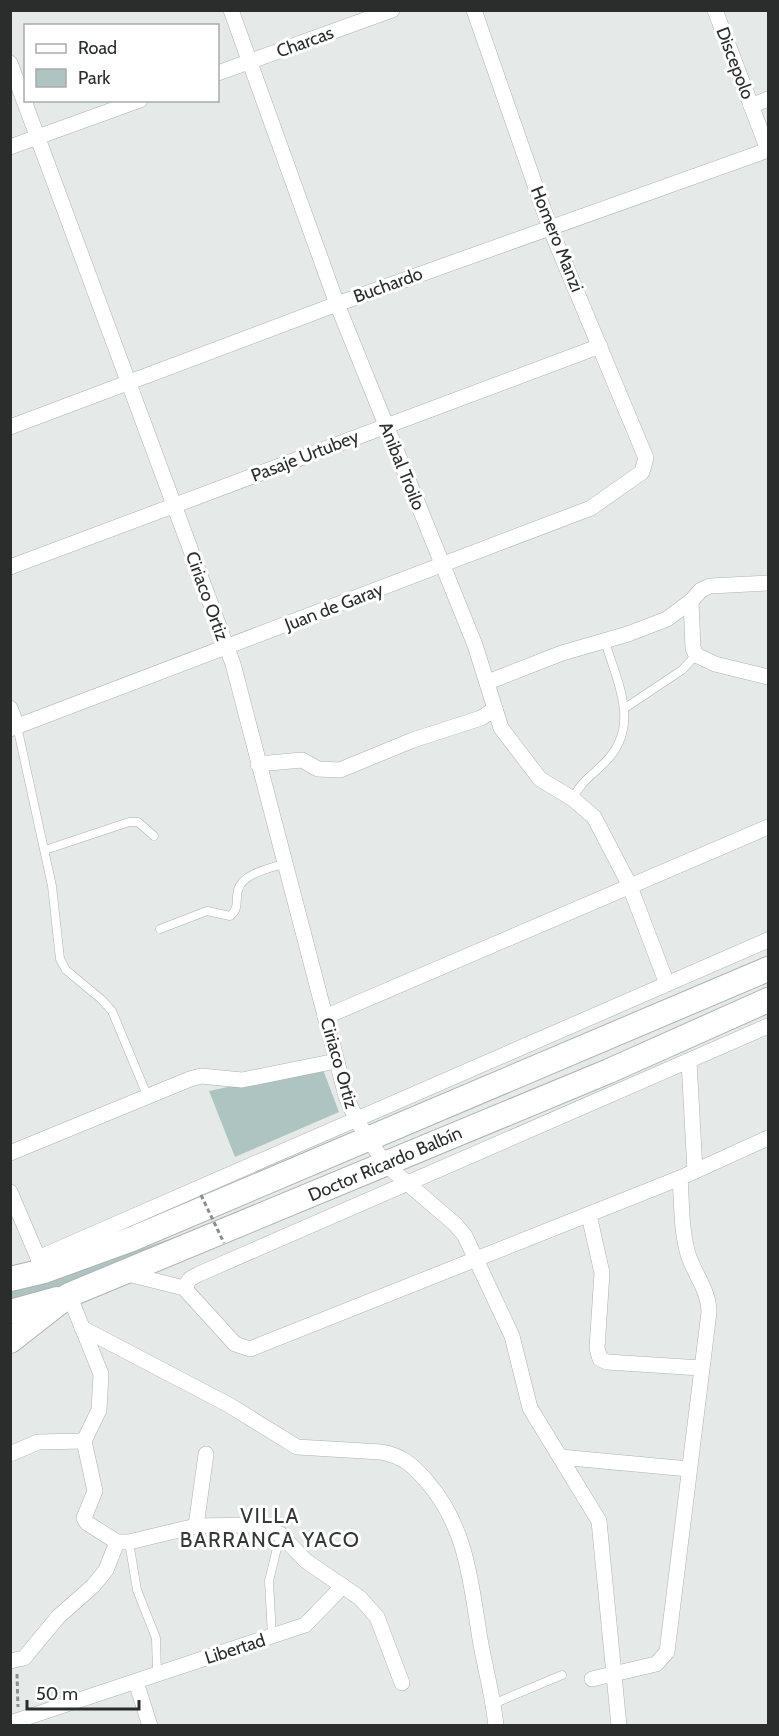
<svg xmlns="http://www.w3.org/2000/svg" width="779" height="1736" font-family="Cabin,sans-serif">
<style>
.green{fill:#adc4c0}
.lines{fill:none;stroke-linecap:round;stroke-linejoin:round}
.service-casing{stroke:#aeb2b1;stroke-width:9}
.minor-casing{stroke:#aeb2b1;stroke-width:16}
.primary-casing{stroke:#aeb2b1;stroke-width:26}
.path{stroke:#8b8e8d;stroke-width:3;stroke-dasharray:4.5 3;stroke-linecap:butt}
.service{stroke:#fff;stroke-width:8}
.minor{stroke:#fff;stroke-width:15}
.primary{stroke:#fff;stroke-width:24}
.path-bridge{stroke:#8b8e8d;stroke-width:3;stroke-dasharray:4.5 3;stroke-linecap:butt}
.labels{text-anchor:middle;stroke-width:6;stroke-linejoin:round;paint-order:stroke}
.street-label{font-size:18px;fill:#2b2d2c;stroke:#fff}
.quarter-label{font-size:21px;letter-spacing:1.5px;fill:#353837;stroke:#fff}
</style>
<rect width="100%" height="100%" fill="#e5e9e8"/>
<!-- green -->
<g class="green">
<polygon points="322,1067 339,1112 235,1157 209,1091"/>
<polygon points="175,1237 104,1278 11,1303 10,1288 88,1268"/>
</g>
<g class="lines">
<defs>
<g id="service">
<polyline points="625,708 682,670 696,655"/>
<polyline points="17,726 52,886 60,959 66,970 101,999 112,1011 147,1095"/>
<path d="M573 799C580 781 596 773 609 758 640 722 616 680 605 641"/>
<polyline points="45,850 129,822 138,822 154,836"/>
<path d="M160 929 207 911 230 916C240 908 235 901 238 890 242 873 272 868 286 863"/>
<polyline points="129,1542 137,1590 156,1638 157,1674"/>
<polyline points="272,1636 269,1581 280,1536"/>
<polyline points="493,1704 562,1675"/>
</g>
<g id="minor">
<polyline points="231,10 337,304 475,645 501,728 540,779 573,799 594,817 629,884 667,984"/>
<polyline points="715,10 768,150"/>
<polyline points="10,63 233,664 346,1096 357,1121 385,1164 455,1224 465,1236 512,1336 530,1408 599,1521 619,1726"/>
<polyline points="218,73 392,10"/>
<polyline points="751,106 768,99"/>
<polyline points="10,147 140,100"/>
<polyline points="10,427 337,304 768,150"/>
<polyline points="10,567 600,346"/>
<polyline points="691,601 693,648 696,655 715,664 768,677"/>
<polyline points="488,682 562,653 628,634 667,619 691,601 701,590 710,586 768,583"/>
<polyline points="10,708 17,726"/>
<polyline points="10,729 591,508 642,472 646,458 550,228 474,10"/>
<polyline points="258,764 302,760 318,769 340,770 413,740 481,718 495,709"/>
<polyline points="325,1017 768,827"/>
<polyline points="689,1061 695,1171"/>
<polyline points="10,1153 190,1079 201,1076 242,1080 336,1061"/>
<polyline points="10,1192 42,1267"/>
<polyline points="589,1215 602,1273 597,1348 600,1359 607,1362 701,1368"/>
<polyline points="38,1258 768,940"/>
<polyline points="124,1273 184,1288 235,1344 250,1349 680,1178 768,1138"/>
<polyline points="184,1288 190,1279 199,1274 768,1026"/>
<path d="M82 1328 229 1405 297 1447 381 1452C404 1456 415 1467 429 1484 467 1529 471 1584 480 1639 485 1668 493 1696 496 1726"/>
<polyline points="10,1454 38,1442 84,1441"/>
<polyline points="560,1457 689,1469"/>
<polyline points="196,1526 206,1454"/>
<polyline points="117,1542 129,1542 196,1526 256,1525 280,1534 306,1561 360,1598 377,1617 402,1683"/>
<polyline points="10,1661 24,1658 58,1617 93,1586 106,1570 117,1542 87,1523 84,1518 95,1491 84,1441 99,1410 101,1374 69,1295"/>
<path d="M592 1679 656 1664 667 1652 709 1312C709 1290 694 1274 688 1254 681 1230 682 1204 680 1178"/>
<polyline points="136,1682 150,1726"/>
<polyline points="10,1723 305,1625 343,1586"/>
</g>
<g id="primary">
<polyline points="10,1279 44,1271 132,1239 768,969"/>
<polyline points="10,1312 57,1299"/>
<polyline points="10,1341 69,1295 609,1071 768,1000"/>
</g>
</defs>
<!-- service casing -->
<use href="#service" class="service-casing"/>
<!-- minor casing -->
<use href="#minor" class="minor-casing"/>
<!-- primary casing -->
<use href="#primary" class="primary-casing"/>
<!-- path -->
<polyline class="path" points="17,1674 18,1707"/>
<!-- service -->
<use href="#service" class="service"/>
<!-- minor -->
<use href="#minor" class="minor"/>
<!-- primary -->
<use href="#primary" class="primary"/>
<!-- path-bridge -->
<polyline class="path-bridge" points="201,1195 224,1243"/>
</g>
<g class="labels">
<!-- street labels -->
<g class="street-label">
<text transform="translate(305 42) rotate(-20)" y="6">Charcas</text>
<text transform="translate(735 63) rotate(69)" y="6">Discepolo</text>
<text transform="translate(557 239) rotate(68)" y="6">Homero Manzi</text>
<text transform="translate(388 285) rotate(-20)" y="6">Buchardo</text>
<text transform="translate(305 456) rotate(-21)" y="6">Pasaje Urtubey</text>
<text transform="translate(402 466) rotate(68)" y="6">Anibal Troilo</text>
<text transform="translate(207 596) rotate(70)" y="6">Ciriaco Ortiz</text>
<text transform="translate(334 607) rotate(-21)" y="6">Juan de Garay</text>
<text transform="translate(339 1063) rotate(74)" y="6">Ciriaco Ortiz</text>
<text transform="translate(385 1164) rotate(-23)" y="6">Doctor Ricardo Balbín</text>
<text transform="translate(235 1649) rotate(-18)" y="6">Libertad</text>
</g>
<!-- quarter labels -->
<g class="quarter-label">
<text x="270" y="1523">VILLA<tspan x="270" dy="24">BARRANCA YACO</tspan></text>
</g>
</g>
<!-- border -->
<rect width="779" height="1736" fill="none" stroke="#2b2d2c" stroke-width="24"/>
<!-- legend -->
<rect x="24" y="24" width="195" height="78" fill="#ffffff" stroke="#aaabab" stroke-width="1.5"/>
<rect x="36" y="44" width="30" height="9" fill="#ffffff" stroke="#aaabab" stroke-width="1.5"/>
<text x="78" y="54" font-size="18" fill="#2b2d2c">Road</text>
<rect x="36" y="69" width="30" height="18" fill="#adc4c0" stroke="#aaabab" stroke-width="1.5"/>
<text x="78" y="84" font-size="18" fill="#2b2d2c">Park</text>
<!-- scale -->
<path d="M27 1700v9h112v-9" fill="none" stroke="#2b2d2c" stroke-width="3"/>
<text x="36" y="1700" font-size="18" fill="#2b2d2c" stroke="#ffffff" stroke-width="4.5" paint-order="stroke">50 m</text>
</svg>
